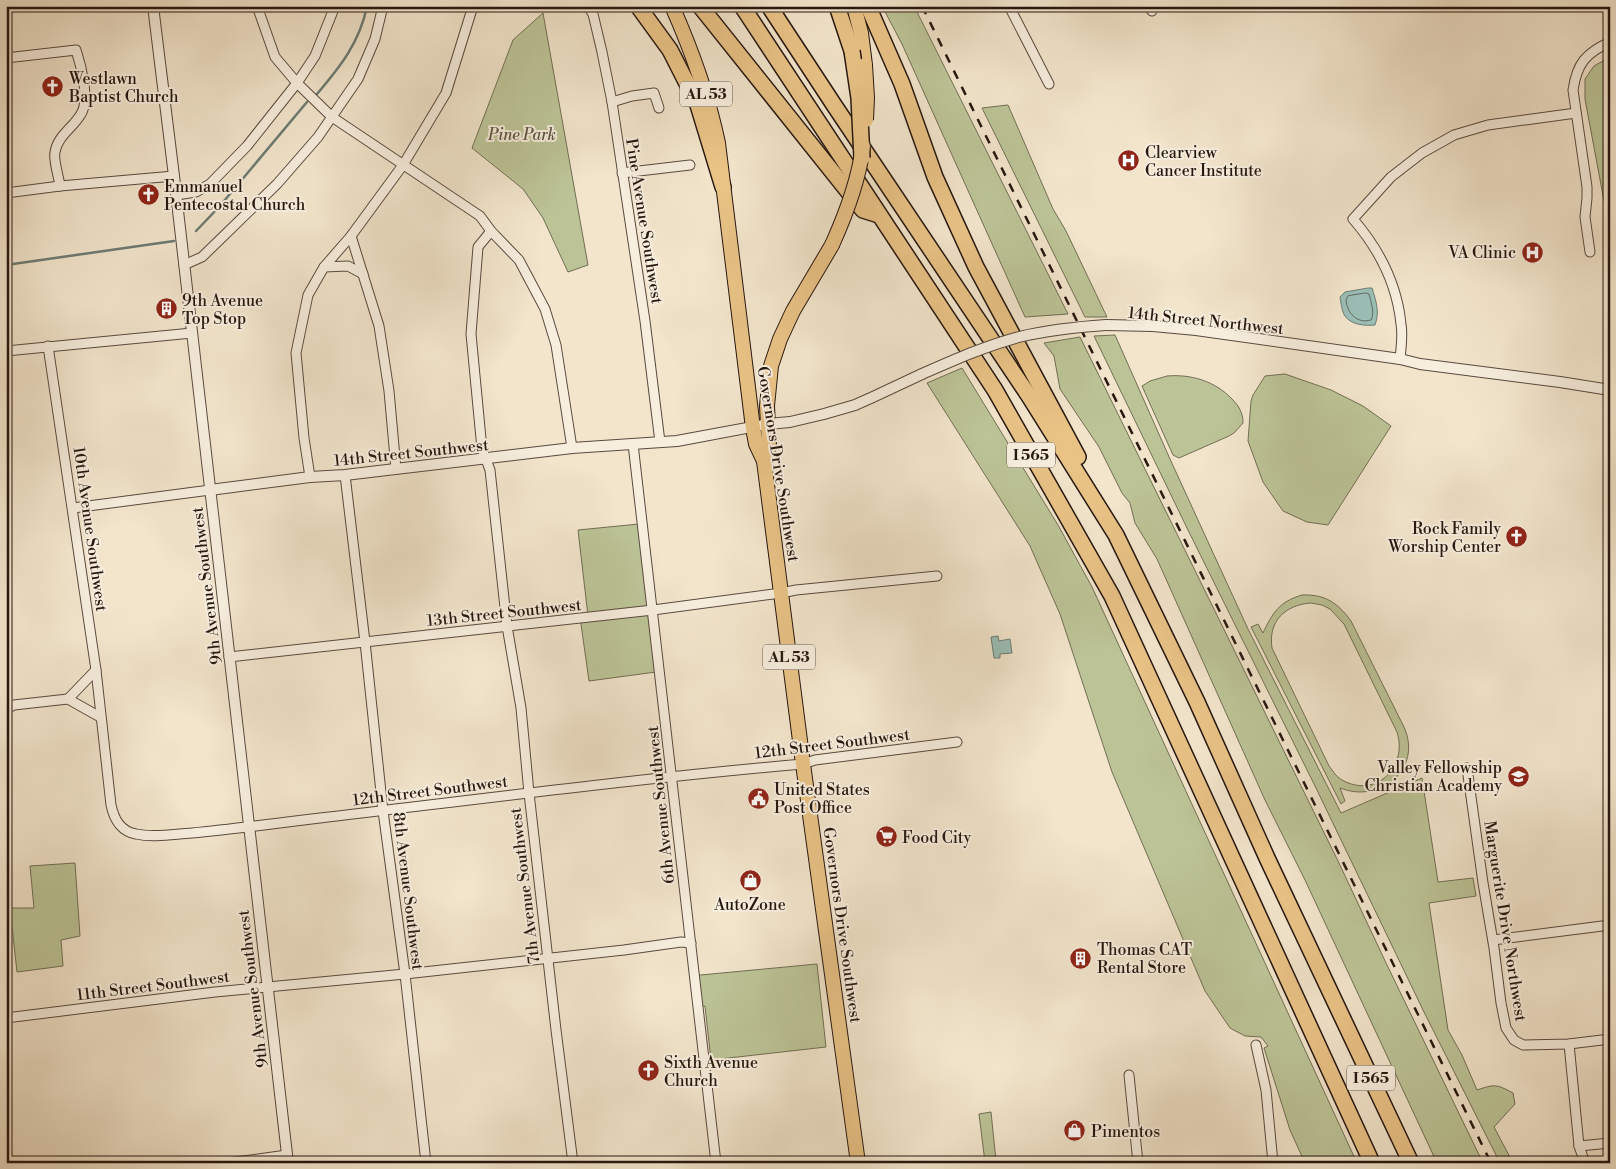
<svg xmlns="http://www.w3.org/2000/svg" width="1616" height="1169" font-family="'Libre Bodoni',serif">
<style>
.green{fill:#bcc497;stroke:#716e54;fill-rule:evenodd}
.water{fill:#9bbfb7;stroke:#6c7c74}
.lines{fill:none;stroke-linecap:round;stroke-linejoin:round}
.shore{stroke:#606b64;stroke-width:1}
.stream{stroke:#6c7c74;stroke-width:2.5}
.minor-casing{stroke:#594a3f;stroke-width:11}
.tertiary-casing{stroke:#594a3f;stroke-width:12}
.primary-casing{stroke:#261710;stroke-width:16}
.motorway-casing{stroke:#261710;stroke-width:18}
.minor{stroke:#f7eede;stroke-width:9}
.tertiary{stroke:#f7eede;stroke-width:10}
.primary{stroke:#e9c286;stroke-width:14}
.motorway{stroke:#e9c286;stroke-width:15}
.rail{stroke:#261710;stroke-width:2.5;stroke-dasharray:9 9;stroke-linecap:butt}
.tertiary-bridge-casing{stroke:#594a3f;stroke-width:12;stroke-linecap:butt}
.primary-bridge-casing{stroke:#261710;stroke-width:16;stroke-linecap:butt}
.motorway-bridge-casing{stroke:#261710;stroke-width:18;stroke-linecap:butt}
.tertiary-bridge{stroke:#f7eede;stroke-width:10}
.primary-bridge{stroke:#e9c286;stroke-width:14}
.motorway-bridge{stroke:#e9c286;stroke-width:15}
.labels{text-anchor:middle;stroke-width:4;stroke-linejoin:round;paint-order:stroke}
.shield{fill:#f7eede;stroke:#65584e;stroke-width:1}
.shield-label{font-size:15px;font-weight:bold;fill:#261710}
.poi-label{font-size:16px;fill:#261710;stroke:#f7eede;text-anchor:start}
.park-label{font-size:16px;font-style:italic;fill:#5a543f;stroke:#f7eede}
.street-label{font-size:16px;fill:#261710;stroke:#f7eede}
</style>
<rect width="100%" height="100%" fill="#f2e5cc"/>
<filter id="stains"><feTurbulence type="fractalNoise" baseFrequency=".004" numOctaves="4"/><feColorMatrix values="0 0 0 0 .2 0 0 0 0 .09 0 0 0 0 .02 0 0 0 .5 -.17"/></filter>
<radialGradient id="worn" r=".72"><stop offset=".6" stop-color="#630" stop-opacity="0"/><stop offset="1" stop-color="#630" stop-opacity=".3"/></radialGradient>
<!-- green -->
<g class="green">
<polygon points="882,6 914,6 1068,314 1025,317 902,44"/>
<polygon points="543,13 588,265 568,272 543,218 523,189 472,148 513,40"/>
<polygon points="1610,57 1610,233 1585,99 1585,79 1594,66"/>
<polygon points="1008,105 1053,209 1066,231 1107,317 1085,317 982,108"/>
<path d="M1115 335 1170 459 1248 629 1341 813 1422 778 1438 882 1473 878 1476 896 1429 903 1448 1030 1462 1055 1477 1090C1495 1084 1496 1084 1513 1093L1515 1104 1494 1127 1513 1163H1500L1424 1012 1315 786 1187 528 1094 336Z"/>
<polygon points="1080,337 1338,861 1387,965 1483,1163 1437,1163 1305,880 1265,800 1157,559 1135,523 1130,503 1122,493 1099,447 1060,389 1054,356 1044,343"/>
<polygon points="962,368 1058,525 1092,587 1357,1163 1305,1163 1290,1130 1264,1048 1268,1046 1261,1037 1245,1036 1230,1028 1205,991 1112,772 1060,614 1030,546 927,383"/>
<polygon points="1285,374 1331,390 1363,406 1391,426 1328,525 1307,522 1283,511 1263,482 1248,441 1251,401 1253,395 1265,376"/>
<path d="M1167 376C1191 374 1215 381 1232 399 1239 406 1243 413 1243 423L1234 433 1229 436 1179 458 1173 455 1142 386 1150 381Z"/>
<polygon points="639,524 656,672 589,681 580,617 588,616 578,530"/>
<path d="M1302 595C1325 594 1338 603 1351 621L1404 727C1423 769 1380 804 1340 788L1345 801 1341 804 1251 627 1258 624 1263 633C1273 612 1279 602 1302 595ZM1311 603 1322 605 1330 609 1344 624 1397 732C1408 767 1376 799 1342 780 1336 777 1333 771 1329 766L1272 648C1268 621 1285 605 1311 603Z"/>
<polygon points="75,863 80,936 61,940 63,966 17,972 10,908 34,908 30,866"/>
<polygon points="817,964 826,1047 711,1060 705,1006 694,1007 690,976"/>
<polygon points="991,1112 996,1161 985,1162 979,1114"/>
</g>
<!-- water -->
<g class="water">
<path d="M1368 288H1372C1376 301 1380 312 1375 325 1366 326 1351 325 1345 316 1342 312 1341 303 1340 297L1345 292Z"/>
<polygon points="998,636 999,641 1010,639 1012,653 1000,654 1000,658 994,658 991,637"/>
</g>
<g class="lines">
<!-- shore -->
<path class="shore" d="M1366 293 1369 294C1371 302 1375 313 1371 320 1357 324 1347 313 1346 300L1348 296Z"/>
<!-- stream -->
<g class="stream">
<path d="M317 94C340 67 360 42 367 6"/>
<polyline points="196,231 219,207 307,102"/>
<polyline points="6,265 174,241"/>
</g>
<defs>
<g id="minor">
<polyline points="257,6 275,57 297,83 332,117 480,216 491,231 519,260 545,309 556,345 572,448"/>
<polyline points="588,6 593,14 602,52 612,102 645,321 660,442"/>
<polyline points="1009,6 1049,84"/>
<polyline points="1148,6 1152,11"/>
<path d="M6 58 76 50C81 65 90 100 81 114 73 128 58 135 55 152 53 160 59 177 60 186"/>
<polyline points="612,102 632,96 654,93 659,108"/>
<polyline points="622,173 690,165"/>
<polyline points="6,193 60,186 174,176"/>
<polyline points="176,195 196,192 210,184 247,146 297,83 315,56 335,6"/>
<polyline points="491,231 478,247 471,334 482,449 490,470 507,626 521,708 529,793 556,1030 573,1163"/>
<polyline points="351,236 379,326 389,391 396,469"/>
<path d="M1590 252 1585 217 1587 198V187L1573 90C1577 63 1586 53 1610 42"/>
<polyline points="184,265 202,257 277,184 318,137 358,79 375,39 383,6"/>
<polyline points="324,267 348,266 363,274"/>
<path d="M48 346 96 670 111 805C114 819 120 831 136 834 154 838 174 834 192 833 235 829 277 823 320 818 481 799 641 778 803 764L815 760 957 742"/>
<polyline points="6,351 192,333"/>
<path d="M1400 359C1401 348 1403 335 1401 324 1397 284 1379 249 1353 219L1391 177 1422 153 1454 135 1488 125 1576 113"/>
<polyline points="633,444 716,1163"/>
<polyline points="345,475 365,642 383,811 405,974 426,1163"/>
<polyline points="310,477 304,438 296,353 308,295 324,267 351,236 403,165 446,93 473,6"/>
<polyline points="73,508 210,490"/>
<polyline points="229,657 653,610 781,593 796,590 937,576"/>
<polyline points="68,699 96,670"/>
<polyline points="6,709 14,705 68,699 100,717"/>
<polyline points="1467,768 1483,883 1494,948 1501,1003 1506,1028 1514,1040 1523,1045 1569,1044 1610,1039"/>
<polyline points="1493,940 1610,925"/>
<polyline points="6,1018 215,992 405,974 624,950 681,942 691,943"/>
<polyline points="1569,1044 1579,1146 1585,1163"/>
<polyline points="1256,1045 1266,1090 1273,1163"/>
<polyline points="1129,1075 1138,1163"/>
<polyline points="1579,1146 1610,1143"/>
<polyline points="228,1163 287,1155"/>
</g>
<g id="tertiary">
<polyline points="153,6 174,176 288,1163"/>
<polyline points="1106,325 1153,326 1196,330 1400,359 1420,364 1560,382 1610,390"/>
<polyline points="210,490 310,477 345,475 572,448 677,441 768,424 790,422 824,414 855,405 873,397 922,374"/>
</g>
<g id="primary">
<path d="M672 6C692 51 708 95 718 143L753 428 756 444 764 461 803 764 858 1163"/>
<polyline points="854,6 861,33 865,65"/>
<polyline points="764,461 769,446 767,406 771,366 780,339 793,311 832,245"/>
</g>
<g id="motorway">
<polyline points="638,6 670,50 698,105 723,187"/>
<polyline points="700,6 863,210 879,215"/>
<polyline points="742,6 995,390 1112,596 1372,1163"/>
<polyline points="769,6 834,105 1029,396 1116,535 1197,702 1267,858 1411,1163"/>
<polyline points="837,6 852,51"/>
<polyline points="868,6 902,84 935,177 976,267 1078,457"/>
</g>
</defs>
<!-- minor casing -->
<use href="#minor" class="minor-casing"/>
<!-- tertiary casing -->
<use href="#tertiary" class="tertiary-casing"/>
<!-- primary casing -->
<use href="#primary" class="primary-casing"/>
<!-- motorway casing -->
<use href="#motorway" class="motorway-casing"/>
<!-- minor -->
<use href="#minor" class="minor"/>
<!-- tertiary -->
<use href="#tertiary" class="tertiary"/>
<!-- primary -->
<use href="#primary" class="primary"/>
<!-- motorway -->
<use href="#motorway" class="motorway"/>
<!-- rail -->
<polyline class="rail" points="922,6 1491,1163"/>
<defs>
<path id="tertiary-bridge" d="M922 374C954 360 985 346 1019 337 1048 330 1077 327 1106 325"/>
<g id="primary-bridge">
<polyline points="865,65 867,98 866,120"/>
<path d="M832 245C846 214 859 180 863 146"/>
</g>
<polyline id="motorway-bridge" points="852,51 859,98 862,158"/>
</defs>
<!-- tertiary-bridge casing -->
<use href="#tertiary-bridge" class="tertiary-bridge-casing"/>
<!-- primary-bridge casing -->
<use href="#primary-bridge" class="primary-bridge-casing"/>
<!-- motorway-bridge casing -->
<use href="#motorway-bridge" class="motorway-bridge-casing"/>
<!-- tertiary-bridge -->
<use href="#tertiary-bridge" class="tertiary-bridge"/>
<!-- primary-bridge -->
<use href="#primary-bridge" class="primary-bridge"/>
<!-- motorway-bridge -->
<use href="#motorway-bridge" class="motorway-bridge"/>
</g>
<!-- icons -->
<defs>
<symbol id="church-disc" viewBox="-11 -11 22 22"><circle r="9.5" fill="#8f2418" stroke="#f7eede"/><path d="M-1.2-6h2.4v3.5h3.3v2.4h-3.3V6h-2.4V-.1h-3.3v-2.4h3.3Z" fill="#fff"/></symbol>
<symbol id="hospital-disc" viewBox="-11 -11 22 22"><circle r="9.5" fill="#8f2418" stroke="#f7eede"/><path d="M-5-5h3v3.5h4V-5h3V5h-3V1.5h-4V5h-3Z" fill="#fff"/></symbol>
<symbol id="building-disc" viewBox="-11 -11 22 22"><circle r="9.5" fill="#8f2418" stroke="#f7eede"/><path d="M-4-6H4V6H1V3H-1V6H-4ZM-2.5-4.3h1.7v1.8h-1.7ZM.8-4.3h1.7v1.8H.8ZM-2.5-1h1.7V.8h-1.7ZM.8-1h1.7V.8H.8Z" fill="#fff"/></symbol>
<symbol id="school-disc" viewBox="-11 -11 22 22"><circle r="9.5" fill="#8f2418" stroke="#f7eede"/><path d="M0-5L7-2L0 1L-7-2ZM-4 1L0 2.5L4 1V4Q0 6-4 4Z" fill="#fff"/></symbol>
<symbol id="civic-disc" viewBox="-11 -11 22 22"><circle r="9.5" fill="#8f2418" stroke="#f7eede"/><path d="M-.6-6.5H3V-4.5H.6V-3L4-1V1h2V6H-6V1h2V-1L-.6-3ZM-1.2 2.5V6h2.4V2.5Z" fill="#fff"/></symbol>
<symbol id="supermarket-disc" viewBox="-11 -11 22 22"><circle r="9.5" fill="#8f2418" stroke="#f7eede"/><path d="M-6-5.5h2.5l.6 2H6L4.5 2H-2.5L-4.4-4H-6ZM-1.5 3.2a1.3 1.3 0 1 0 .1 0ZM3 3.2a1.3 1.3 0 1 0 .1 0Z" fill="#fff"/></symbol>
<symbol id="shop-disc" viewBox="-11 -11 22 22"><circle r="9.5" fill="#8f2418" stroke="#f7eede"/><path d="M-5-2.5h2.3a2.7 3.5 0 0 1 5.4 0H5L5.5 6h-11ZM-1.5-2.5h3a1.5 2.3 0 0 0-3 0Z" fill="#fff"/></symbol>
</defs>
<g fill-rule="evenodd">
<use href="#church-disc" x="40" y="74" width="25" height="25"/>
<use href="#hospital-disc" x="1116" y="148" width="25" height="25"/>
<use href="#church-disc" x="136" y="182" width="25" height="25"/>
<use href="#hospital-disc" x="1520" y="240" width="25" height="25"/>
<use href="#building-disc" x="154" y="296" width="25" height="25"/>
<use href="#church-disc" x="1504" y="524" width="25" height="25"/>
<use href="#school-disc" x="1506" y="764" width="25" height="25"/>
<use href="#civic-disc" x="746" y="786" width="25" height="25"/>
<use href="#supermarket-disc" x="874" y="824" width="25" height="25"/>
<use href="#shop-disc" x="738" y="868" width="25" height="25"/>
<use href="#building-disc" x="1068" y="946" width="25" height="25"/>
<use href="#church-disc" x="636" y="1058" width="25" height="25"/>
<use href="#shop-disc" x="1062" y="1118" width="25" height="25"/>
</g>
<g class="labels">
<!-- shield labels -->
<g class="shield">
<rect x="680" y="81.5" width="52" height="25" rx="4"/>
<rect x="1007" y="442.5" width="48" height="25" rx="4"/>
<rect x="763" y="644.5" width="52" height="25" rx="4"/>
<rect x="1347" y="1065.5" width="48" height="25" rx="4"/>
</g>
<g class="shield-label">
<text x="706" y="99">AL 53</text>
<text x="1031" y="460">I 565</text>
<text x="789" y="662">AL 53</text>
<text x="1371" y="1083">I 565</text>
</g>
<!-- poi labels -->
<g class="poi-label">
<text x="69" y="84">Westlawn<tspan x="69" dy="18">Baptist Church</tspan></text>
<text x="1145" y="158">Clearview<tspan x="1145" dy="18">Cancer Institute</tspan></text>
<text x="164" y="192">Emmanuel<tspan x="164" dy="18">Pentecostal Church</tspan></text>
<text x="1516" y="258" text-anchor="end">VA Clinic</text>
<text x="182" y="306">9th Avenue<tspan x="182" dy="18">Top Stop</tspan></text>
<text x="1501" y="534" text-anchor="end">Rock Family<tspan x="1501" dy="18">Worship Center</tspan></text>
<text x="1502" y="773" text-anchor="end">Valley Fellowship<tspan x="1502" dy="18">Christian Academy</tspan></text>
<text x="774" y="795">United States<tspan x="774" dy="18">Post Office</tspan></text>
<text x="902" y="843">Food City</text>
<text x="750" y="910" text-anchor="middle">AutoZone</text>
<text x="1097" y="955">Thomas CAT<tspan x="1097" dy="18">Rental Store</tspan></text>
<text x="664" y="1068">Sixth Avenue<tspan x="664" dy="18">Church</tspan></text>
<text x="1091" y="1137">Pimentos</text>
</g>
<!-- park labels -->
<g class="park-label">
<text x="522" y="140">Pine Park</text>
</g>
<!-- street labels -->
<g class="street-label">
<text transform="translate(645 221) rotate(81)" y="6">Pine Avenue Southwest</text>
<text transform="translate(1206 320) rotate(6)" y="6">14th Street Northwest</text>
<text transform="translate(411 452) rotate(-6)" y="6">14th Street Southwest</text>
<text transform="translate(779 464) rotate(81)" y="6">Governors Drive Southwest</text>
<text transform="translate(91 529) rotate(82)" y="6">10th Avenue Southwest</text>
<text transform="translate(206 586) rotate(-97)" y="6">9th Avenue Southwest</text>
<text transform="translate(504 612) rotate(-6)" y="6">13th Street Southwest</text>
<text transform="translate(832 743) rotate(-7)" y="6">12th Street Southwest</text>
<text transform="translate(430 790) rotate(-7)" y="6">12th Street Southwest</text>
<text transform="translate(660 805) rotate(-96)" y="6">6th Avenue Southwest</text>
<text transform="translate(524 886) rotate(-97)" y="6">7th Avenue Southwest</text>
<text transform="translate(409 891) rotate(83)" y="6">8th Avenue Southwest</text>
<text transform="translate(1506 921) rotate(81)" y="6">Marguerite Drive Northwest</text>
<text transform="translate(843 925) rotate(82)" y="6">Governors Drive Southwest</text>
<text transform="translate(153 985) rotate(-7)" y="6">11th Street Southwest</text>
<text transform="translate(252 989) rotate(-97)" y="6">9th Avenue Southwest</text>
</g>
</g>
<!-- margin -->
<rect width="1616" height="1169" fill="none" stroke="#f2e5cc" stroke-width="25"/>
<rect x="8" y="8" width="1601" height="1154" fill="none" stroke="#261710" stroke-width="2.5"/>
<rect x="12" y="12" width="1591" height="1144" fill="none" stroke="#261710"/>
<rect width="100%" height="100%" filter="url(#stains)"/>
<rect width="100%" height="100%" fill="url(#worn)"/>
</svg>
